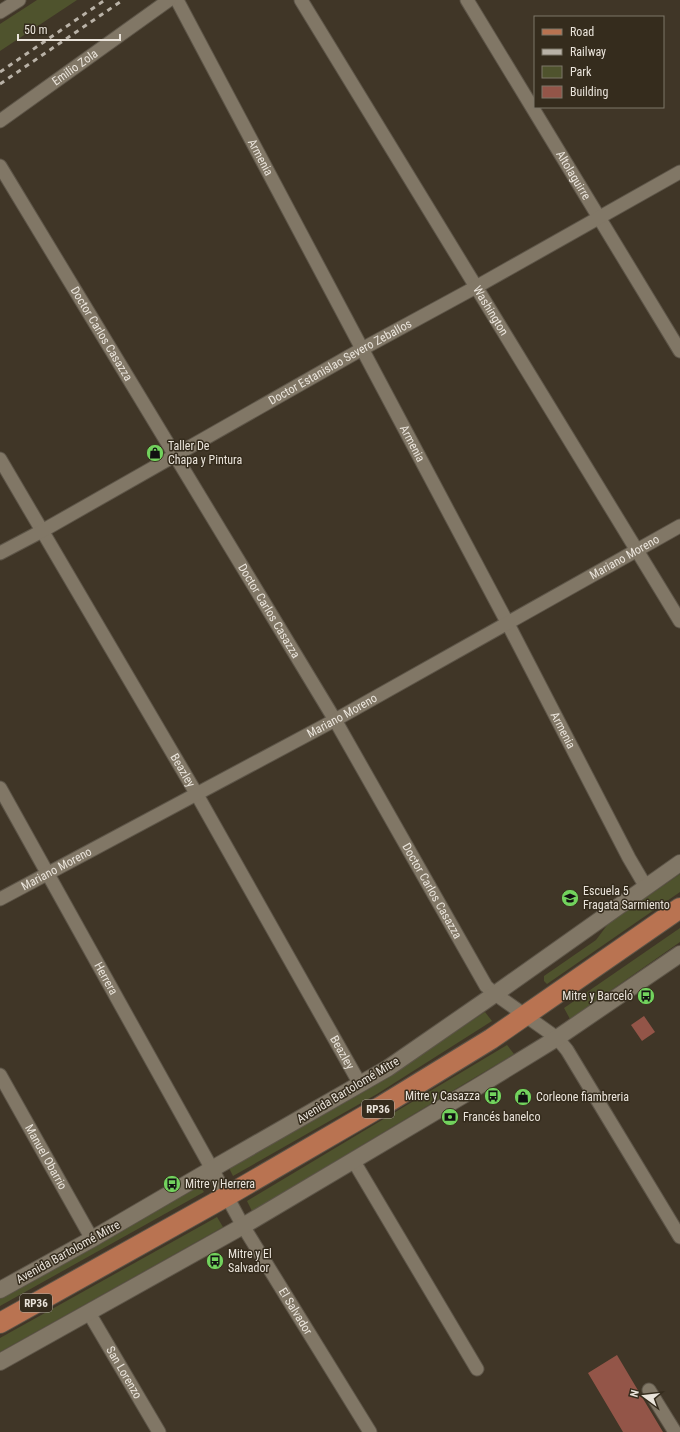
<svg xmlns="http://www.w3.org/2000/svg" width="680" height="1432" font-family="'Roboto Condensed',sans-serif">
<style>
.green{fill:#4f532d}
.building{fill:#935548}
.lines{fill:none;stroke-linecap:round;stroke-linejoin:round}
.minor-casing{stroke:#5d5548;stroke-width:15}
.tertiary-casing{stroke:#5d5548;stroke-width:18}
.primary-casing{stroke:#5d5548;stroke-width:22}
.minor{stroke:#817766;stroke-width:13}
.tertiary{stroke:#817766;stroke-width:16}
.primary{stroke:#b97351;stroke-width:20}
.rail{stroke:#b9b2a7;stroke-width:3;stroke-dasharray:5 5;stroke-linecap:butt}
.labels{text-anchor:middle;stroke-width:3;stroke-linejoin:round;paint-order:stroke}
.shield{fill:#352c1d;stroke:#b4ada2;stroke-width:1}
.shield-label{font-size:11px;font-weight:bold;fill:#eae4db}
.street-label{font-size:12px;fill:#eae4db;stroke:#352c1d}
.poi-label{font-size:12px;fill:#eae4db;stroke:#352c1d;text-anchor:start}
</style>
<rect width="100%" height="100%" fill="#403627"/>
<!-- green -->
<g class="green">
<polygon points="37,0 77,0 0,51 0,24"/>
<polygon points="680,874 680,892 547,984 544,981 544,976 596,940 608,924"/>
<polygon points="680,928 680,942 570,1019 564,1008"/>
<polygon points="485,1012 492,1021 377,1094 233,1176 229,1168 372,1086"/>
<polygon points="507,1045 514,1054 252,1211 247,1201"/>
<polygon points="200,1186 204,1192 0,1306 0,1297"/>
<polygon points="217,1217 223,1227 0,1352 0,1338"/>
</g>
<!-- building -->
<g class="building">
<polygon points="644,1016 655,1032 642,1041 631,1025"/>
<polygon points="617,1355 636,1387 663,1432 623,1432 588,1373"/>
</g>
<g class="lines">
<defs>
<g id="minor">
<path id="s1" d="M177 0 507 622 629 858 646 887"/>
<path id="s2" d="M301 0 680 621"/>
<path id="s3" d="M467 0 680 351"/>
<polyline points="0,12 19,0"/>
<path id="s4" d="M0 121 169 0"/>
<path id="s5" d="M0 166 335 720 486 986 495 994 557 1038 567 1050 680 1237"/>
<path id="s6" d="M0 459 196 793 360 1084"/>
<path id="s7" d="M0 553 42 531 362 349 476 287 680 172"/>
<path id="s8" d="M0 788 212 1169 243 1226 370 1432"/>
<path id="s9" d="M0 899 335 720 680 526"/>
<path id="s10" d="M0 1075 92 1239"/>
<polyline points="353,1160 477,1369"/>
<path id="s11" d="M89 1313 159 1432"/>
<polyline points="649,1390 675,1432"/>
</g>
<g id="tertiary">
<polyline points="0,1290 92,1239 212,1169 388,1068 495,994 680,863"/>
<polyline points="0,1362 243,1226 482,1084 557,1038 680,954"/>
</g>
<polyline id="primary" points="0,1323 227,1196 380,1107 491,1039 680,908"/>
</defs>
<!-- minor casing -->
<use href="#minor" class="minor-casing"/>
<!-- tertiary casing -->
<use href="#tertiary" class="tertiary-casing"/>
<!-- primary casing -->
<use href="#primary" class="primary-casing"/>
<!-- minor -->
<use href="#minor" class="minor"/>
<!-- tertiary -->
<use href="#tertiary" class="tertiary"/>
<!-- primary -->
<use href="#primary" class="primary"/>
<!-- rail -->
<g class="rail">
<polyline points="0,72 105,0"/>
<polyline points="0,84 123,0"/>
</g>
</g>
<!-- icons -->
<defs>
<symbol id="shop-disc" viewBox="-11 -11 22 22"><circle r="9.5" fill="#72d25d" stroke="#352c1d"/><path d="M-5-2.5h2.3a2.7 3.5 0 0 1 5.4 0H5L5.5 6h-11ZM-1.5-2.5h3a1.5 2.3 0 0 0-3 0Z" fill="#111"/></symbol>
<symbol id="school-disc" viewBox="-11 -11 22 22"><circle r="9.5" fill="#72d25d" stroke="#352c1d"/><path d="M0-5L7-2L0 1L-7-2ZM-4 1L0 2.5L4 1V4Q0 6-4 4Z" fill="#111"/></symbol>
<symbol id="bus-disc" viewBox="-11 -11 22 22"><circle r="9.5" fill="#72d25d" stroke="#352c1d"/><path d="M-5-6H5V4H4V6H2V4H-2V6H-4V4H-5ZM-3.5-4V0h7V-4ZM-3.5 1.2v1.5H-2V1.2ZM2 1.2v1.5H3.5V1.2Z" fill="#111"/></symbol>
<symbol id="bank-disc" viewBox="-11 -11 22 22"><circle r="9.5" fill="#72d25d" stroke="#352c1d"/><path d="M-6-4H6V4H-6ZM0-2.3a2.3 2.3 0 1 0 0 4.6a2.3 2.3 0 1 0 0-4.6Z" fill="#111"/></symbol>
</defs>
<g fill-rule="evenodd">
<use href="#shop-disc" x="145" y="443" width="20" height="20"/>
<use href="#school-disc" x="560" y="888" width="20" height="20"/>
<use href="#bus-disc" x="636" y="986" width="20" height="20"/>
<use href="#bus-disc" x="483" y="1086" width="20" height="20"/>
<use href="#shop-disc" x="513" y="1087" width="20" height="20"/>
<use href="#bank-disc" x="440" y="1107" width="20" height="20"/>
<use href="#bus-disc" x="162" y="1174" width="20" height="20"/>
<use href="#bus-disc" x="205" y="1251" width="20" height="20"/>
</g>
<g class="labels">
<!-- shield labels -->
<g class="shield">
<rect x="362" y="1100" width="32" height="18" rx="3"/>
<rect x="20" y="1294" width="32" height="18" rx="3"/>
</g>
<g class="shield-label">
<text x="378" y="1113">RP36</text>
<text x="36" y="1307">RP36</text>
</g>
<!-- street labels -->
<g class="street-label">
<text dy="4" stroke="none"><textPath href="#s4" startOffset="92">Emilio Zola</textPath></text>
<text dy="4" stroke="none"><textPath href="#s1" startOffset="178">Armenia</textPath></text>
<text dy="4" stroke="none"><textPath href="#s3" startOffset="205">Altolaguirre</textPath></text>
<text dy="4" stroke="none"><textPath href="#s2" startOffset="364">Washington</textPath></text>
<text dy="4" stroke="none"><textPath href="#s5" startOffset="196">Doctor Carlos Casazza</textPath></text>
<text dy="4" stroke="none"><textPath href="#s7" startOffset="390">Doctor Estanislao Severo Zeballos</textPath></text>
<text dy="4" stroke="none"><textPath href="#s1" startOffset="502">Armenia</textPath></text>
<text dy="4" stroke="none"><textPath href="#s9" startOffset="712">Mariano Moreno</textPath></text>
<text dy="4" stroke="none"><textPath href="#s5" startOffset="520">Doctor Carlos Casazza</textPath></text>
<text dy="4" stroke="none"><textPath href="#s9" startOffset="388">Mariano Moreno</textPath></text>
<text dy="4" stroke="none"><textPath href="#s1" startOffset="826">Armenia</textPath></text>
<text dy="4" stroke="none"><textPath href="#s6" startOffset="361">Beazley</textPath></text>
<text dy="4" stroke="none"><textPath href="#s9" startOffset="64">Mariano Moreno</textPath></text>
<text dy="4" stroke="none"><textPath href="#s5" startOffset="844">Doctor Carlos Casazza</textPath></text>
<text dy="4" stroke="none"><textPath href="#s8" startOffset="218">Herrera</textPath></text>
<text dy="4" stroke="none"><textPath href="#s6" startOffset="685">Beazley</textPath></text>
<text transform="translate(348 1090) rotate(-31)" y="4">Avenida Bartolomé Mitre</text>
<text dy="4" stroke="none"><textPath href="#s10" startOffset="94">Manuel Obarrio</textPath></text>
<text transform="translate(68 1252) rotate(-29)" y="4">Avenida Bartolomé Mitre</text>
<text dy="4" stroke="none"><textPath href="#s8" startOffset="601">El Salvador</textPath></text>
<text dy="4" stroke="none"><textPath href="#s11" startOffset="69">San Lorenzo</textPath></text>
</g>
<!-- poi labels -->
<g class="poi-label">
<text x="168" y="450">Taller De<tspan x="168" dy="14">Chapa y Pintura</tspan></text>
<text x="583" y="895">Escuela 5<tspan x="583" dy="14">Fragata Sarmiento</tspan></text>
<text x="633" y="1000" text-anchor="end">Mitre y Barceló</text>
<text x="480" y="1100" text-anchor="end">Mitre y Casazza</text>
<text x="536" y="1101">Corleone fiambreria</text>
<text x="463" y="1121">Francés banelco</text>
<text x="185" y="1188">Mitre y Herrera</text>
<text x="228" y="1258">Mitre y El<tspan x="228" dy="14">Salvador</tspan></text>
</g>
</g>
<!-- legend -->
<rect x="534" y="16" width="130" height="92" fill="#352c1d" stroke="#7d7669"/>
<rect x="542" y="29" width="20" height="6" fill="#b97351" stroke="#7d7669"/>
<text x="570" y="36" font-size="12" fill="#eae4db">Road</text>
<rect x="542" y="49" width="20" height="6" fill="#b9b2a7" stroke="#7d7669"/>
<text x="570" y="56" font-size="12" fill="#eae4db">Railway</text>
<rect x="542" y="66" width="20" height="12" fill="#4f532d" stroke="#7d7669"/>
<text x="570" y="76" font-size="12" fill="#eae4db">Park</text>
<rect x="542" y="86" width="20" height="12" fill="#935548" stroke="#7d7669"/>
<text x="570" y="96" font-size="12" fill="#eae4db">Building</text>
<!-- north arrow -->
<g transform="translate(644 1396) rotate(285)" stroke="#352c1d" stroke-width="3" paint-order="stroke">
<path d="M0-3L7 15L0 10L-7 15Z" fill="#eae4db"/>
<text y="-6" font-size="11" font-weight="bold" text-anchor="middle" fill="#eae4db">N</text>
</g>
<!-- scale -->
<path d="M18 34v6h102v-6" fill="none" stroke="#eae4db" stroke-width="2"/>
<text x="24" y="34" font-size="12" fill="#eae4db" stroke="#352c1d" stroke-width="3" paint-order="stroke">50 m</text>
</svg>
